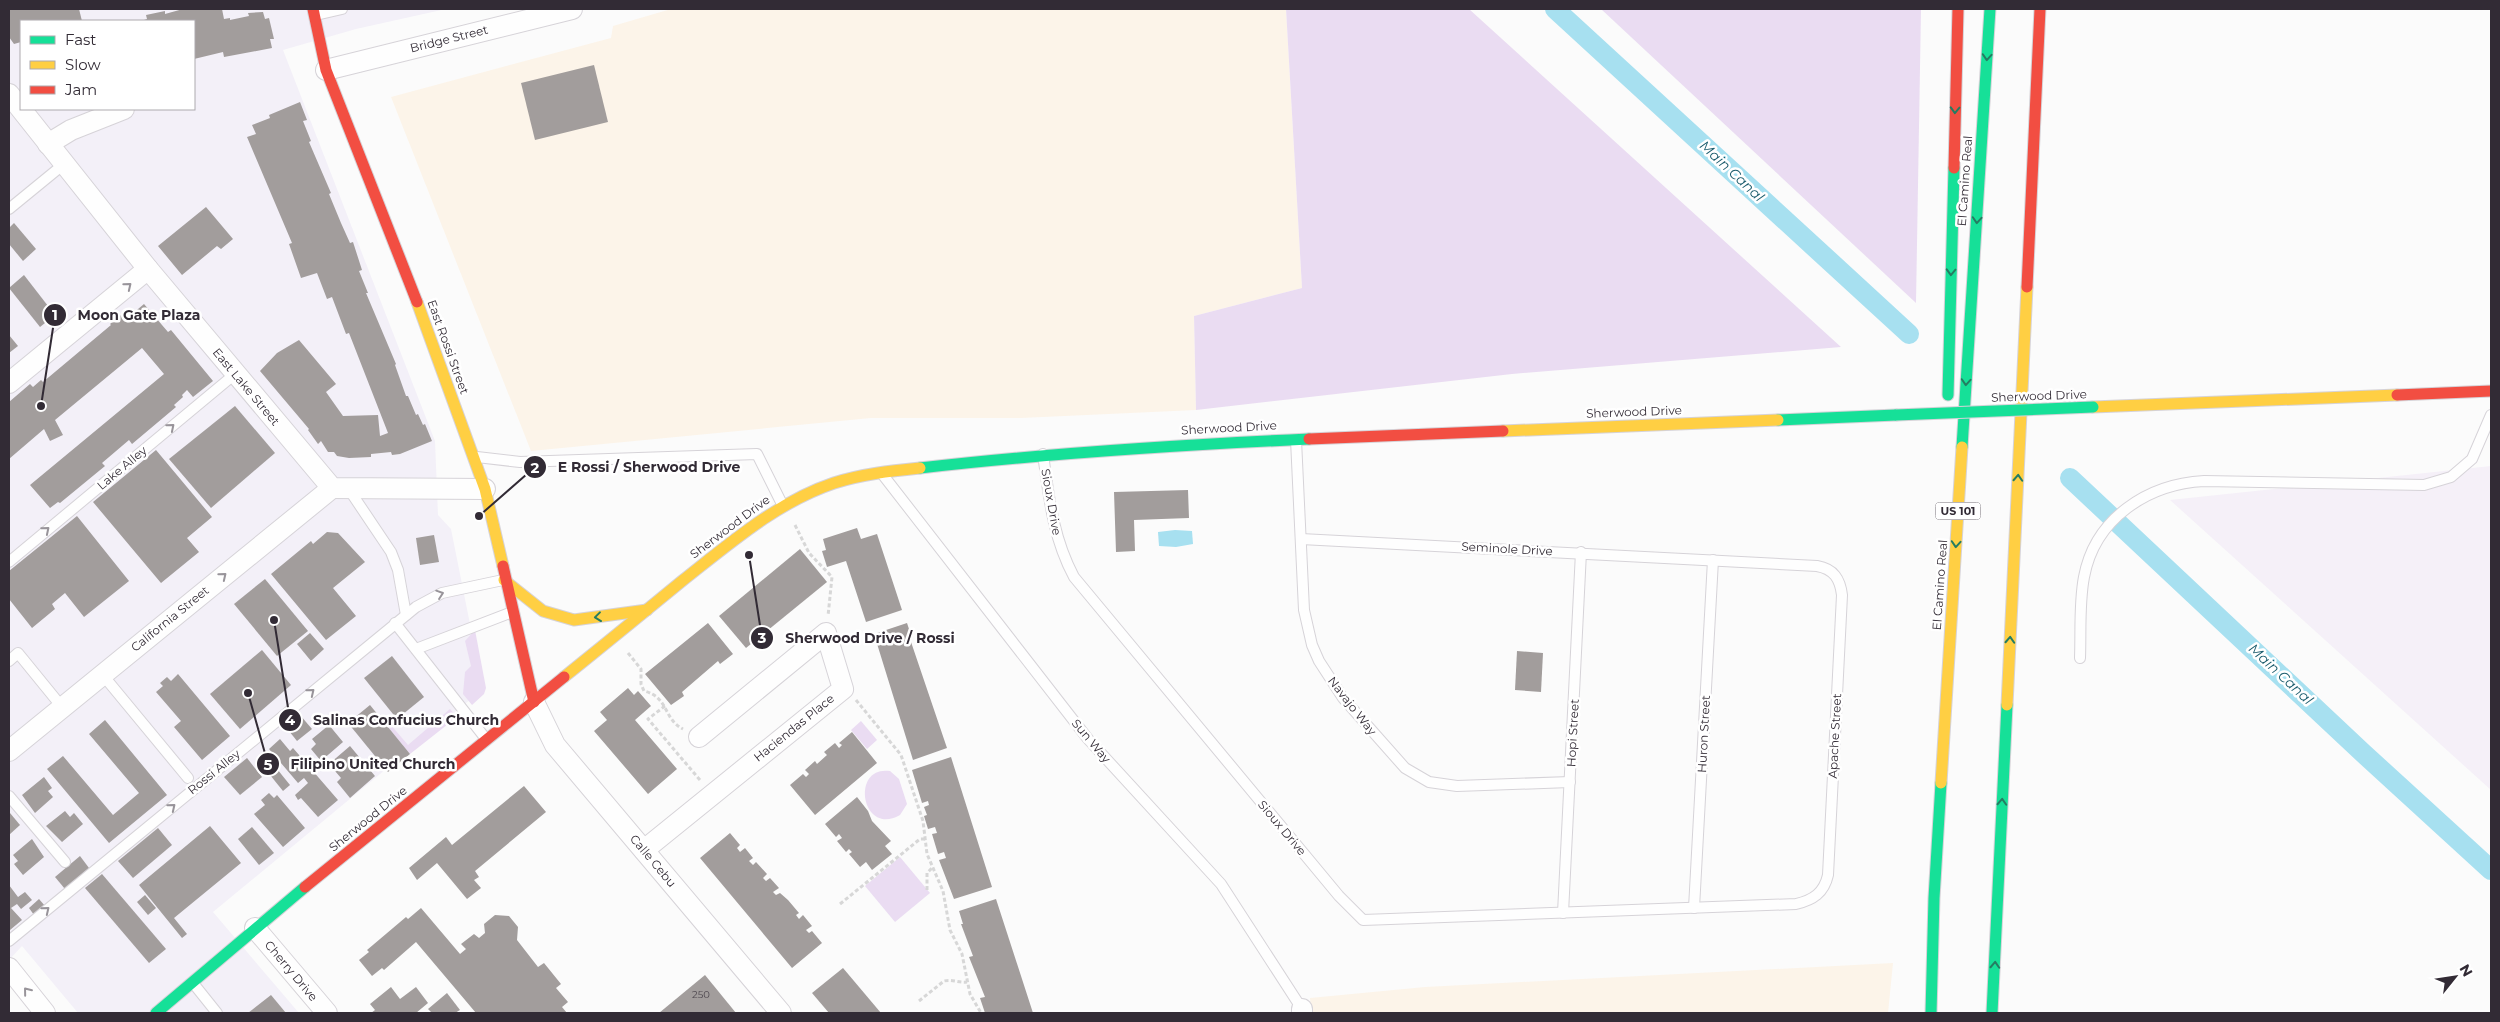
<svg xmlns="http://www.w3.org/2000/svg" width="2500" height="1022" font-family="Montserrat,sans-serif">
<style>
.commercial{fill:#f3f0f8;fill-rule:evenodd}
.industrial{fill:#fcf4e9}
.built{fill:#f5f0f8}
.green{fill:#eadcf2}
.water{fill:#a7e0f0}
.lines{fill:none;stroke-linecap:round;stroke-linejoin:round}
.canal{stroke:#a7e0f0;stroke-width:20}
.building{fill:#a29d9c}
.lane-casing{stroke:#d6d3d8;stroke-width:12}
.street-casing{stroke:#d6d3d8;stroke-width:22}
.fast-casing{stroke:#d6d3d8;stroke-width:13}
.slow-casing{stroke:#d6d3d8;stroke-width:13}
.jam-casing{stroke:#d6d3d8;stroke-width:13}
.path{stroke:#d7d7d7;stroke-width:3;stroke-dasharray:4 2.5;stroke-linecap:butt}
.lane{stroke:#fefefe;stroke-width:10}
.street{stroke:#fefefe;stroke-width:20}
.fast{stroke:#16e098;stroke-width:11}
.slow{stroke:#ffcf43;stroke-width:11}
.jam{stroke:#f24e42;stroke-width:11}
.fast-bridge-casing{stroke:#d6d3d8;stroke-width:13;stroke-linecap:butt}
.fast-bridge{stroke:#16e098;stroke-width:11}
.oneway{stroke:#257c62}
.oneway2{stroke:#98949a}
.labels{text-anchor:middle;stroke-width:5;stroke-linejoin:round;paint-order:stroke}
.number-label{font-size:10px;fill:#4e484f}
.shield{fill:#fff;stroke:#706b72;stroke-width:1}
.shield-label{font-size:11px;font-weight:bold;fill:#322b35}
.street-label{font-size:12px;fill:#322b35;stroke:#fff}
.water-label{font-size:14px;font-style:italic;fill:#185a6b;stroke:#fff}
.leader{fill:none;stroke:#322b35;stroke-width:2}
.callout-dot{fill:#322b35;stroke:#fff;stroke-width:2}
.mark-label{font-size:15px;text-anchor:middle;font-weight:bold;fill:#fff}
.callout-label{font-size:14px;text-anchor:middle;font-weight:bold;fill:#322b35;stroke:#fff;stroke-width:5;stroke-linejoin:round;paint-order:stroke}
</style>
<rect width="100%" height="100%" fill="#fbfbfb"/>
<!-- commercial -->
<path class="commercial" d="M9 9H446L356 29 283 50 435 441 438 515 451 529 483 689 213 912 299 1013H78L22 946 9 960ZM21 21H194V109H21Z"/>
<!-- industrial -->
<g class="industrial">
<polygon points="671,9 1286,9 1302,288 1194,316 1196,410 1021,418 871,418 531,451 391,97 611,38 613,26"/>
<polygon points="1893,963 1888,1013 1311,1013 1310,998 1425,987"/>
</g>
<!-- built -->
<polygon class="built" points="2491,466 2491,790 2170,500"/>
<!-- green -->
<g class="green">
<polygon points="1286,9 1469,9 1841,347 1512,374 1196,410 1194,316 1302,288"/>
<polygon points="1601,9 1921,9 1916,303"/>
<polygon points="475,630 486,688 484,694 472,705 463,694 465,672 471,666 465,641"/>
<polygon points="450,709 457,717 410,754 388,727 390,724 408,745"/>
<polygon points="861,721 877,740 867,749 851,730"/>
<path d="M890 771 899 779 907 804 900 815C861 837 850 765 890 771Z"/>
<polygon points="900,857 930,893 895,922 865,886"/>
</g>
<!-- water -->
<polygon class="water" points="1175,530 1192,531 1193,544 1176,547 1159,546 1158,532"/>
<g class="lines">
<!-- canal -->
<g class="canal">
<polyline points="1555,9 1909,334"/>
<polyline points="2070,478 2363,753 2491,870"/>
</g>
</g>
<!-- building -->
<g class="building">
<polygon points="9,9 79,9 82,21 21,21 21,42 14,44 9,37"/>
<polygon points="183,9 222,9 224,19 230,18 230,20 249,16 248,13 263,12 265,19 269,18 274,39 270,39 272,48 224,57 223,52 194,59 194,21 141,21 147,19 146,15 165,11 165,14"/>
<polygon points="594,65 608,122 535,140 521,83"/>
<polygon points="300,102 307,120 303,121 311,141 309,142 331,193 329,194 341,223 350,243 353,242 362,270 359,271 368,293 366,293 396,364 395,365 406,396 408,396 416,415 418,414 423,425 425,424 432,441 400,454 392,455 391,452 371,454 371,457 349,458 337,456 334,452 328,452 321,441 318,444 308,430 309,429 260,371 277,353 299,340 336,384 326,392 343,416 378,415 380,436 388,433 349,333 346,334 332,297 327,299 317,273 301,278 289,244 292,243 247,137 256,134 252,125 270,118 269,115"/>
<polygon points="206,207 233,239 221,249 217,246 182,275 158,246"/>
<polygon points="14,223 36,249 23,261 9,244 9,228"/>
<polygon points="24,275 55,315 40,327 9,288"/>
<polygon points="144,304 168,332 171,330 213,381 193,397 187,390 182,395 183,397 174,405 176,407 132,444 129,440 102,463 105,466 60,503 58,502 50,508 30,485 164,374 142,348 55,420 63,435 50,441 44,429 9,459 9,402 30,384 33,387 41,380 43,382 111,325 110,324 120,315 125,320"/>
<polygon points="9,335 18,346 9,353"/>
<polygon points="235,406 275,453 211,508 169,459"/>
<polygon points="156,450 212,517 187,538 199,552 161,583 93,502"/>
<polygon points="1188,490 1189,518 1134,520 1135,551 1116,552 1114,492"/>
<polygon points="77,516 129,581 84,617 65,593 52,604 55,609 32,628 9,599 9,571"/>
<polygon points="857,528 861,539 877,534 902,610 866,622 846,561 827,567 822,551 826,550 823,539"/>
<polygon points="327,532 338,533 365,562 333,588 356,616 326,640 271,574 311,541 313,544"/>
<polygon points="434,535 439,562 420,565 416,538"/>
<polygon points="800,549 827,582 746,648 719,616"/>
<polygon points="265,579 308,631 277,656 234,604"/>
<polygon points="708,623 733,654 720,664 718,661 682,692 684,696 671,705 645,674"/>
<polygon points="907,623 912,638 910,639 947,748 913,760 874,634"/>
<polygon points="310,633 324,649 311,661 297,644"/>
<polygon points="262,650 291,685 240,729 210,694"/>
<polygon points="1517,651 1543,653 1541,692 1515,690"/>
<polygon points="392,656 424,697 397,719 364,678"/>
<polygon points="178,674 230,736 202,760 174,727 181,721 156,692 163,686 160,683 167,677 171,681"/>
<polygon points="628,688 634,695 638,691 651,706 635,720 677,769 648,794 594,731 607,720 600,712"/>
<polygon points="370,705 410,754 388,772 348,723"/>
<polygon points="300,715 312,729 297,741 285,726"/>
<polygon points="105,720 167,795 109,843 47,769 63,756 113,815 139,793 89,734"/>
<polygon points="329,725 343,742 321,761 311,749 316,744 312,739"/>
<polygon points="852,732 877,763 815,815 790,785 803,774 806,777 809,774 805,770 815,761 817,764 827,755 824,752 835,743 839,748 842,745 839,743"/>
<polygon points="280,739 290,751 293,748 338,800 318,817 301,798 298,800 295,795 308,783 304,778 298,783 269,749"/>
<polygon points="350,746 375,776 350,798 337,782 341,778 329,764"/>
<polygon points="951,757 992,887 954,899 939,860 946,858 944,852 938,854 932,834 937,833 935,827 928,829 924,816 927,815 924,807 929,805 928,801 922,803 912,770"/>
<polygon points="247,758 262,777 240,795 224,777"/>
<polygon points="273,764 290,785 283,791 266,770"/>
<polygon points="44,777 52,788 48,791 53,797 35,813 22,795"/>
<polygon points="524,786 546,812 475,871 479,877 474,880 481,888 467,899 437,863 417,880 409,868 446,837 452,845"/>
<polygon points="269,793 274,798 277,795 305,828 283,847 254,814 265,805 261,800"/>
<polygon points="857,797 868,811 872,821 891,841 885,846 892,854 872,870 866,862 860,867 849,854 852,852 849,849 846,852 837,841 842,838 839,834 836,837 825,824"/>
<polygon points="65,811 70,817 74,813 83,824 62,842 46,826"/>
<polygon points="10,813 20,825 9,835 9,814"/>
<polygon points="210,826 241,863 174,918 187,934 182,938 139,885"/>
<polygon points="252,827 274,853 259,865 238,839"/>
<polygon points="158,828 172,845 133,878 118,861"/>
<polygon points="730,833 740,845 737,848 740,852 745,848 753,858 749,861 753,865 756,862 767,874 763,878 766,881 770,878 779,888 773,892 776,895 780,893 788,900 799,913 796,915 799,919 803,915 812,926 806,930 809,933 812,931 822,943 792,968 700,858"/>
<polygon points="32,839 44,857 23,875 14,864 18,861 13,855"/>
<polygon points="80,856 89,868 65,889 55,877"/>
<polygon points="102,874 166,949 149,963 85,888"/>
<polygon points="9,885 18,897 25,892 32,900 21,909 17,904 11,908 22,920 10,930"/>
<polygon points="145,895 156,908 148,915 137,902"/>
<polygon points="39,899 45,906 34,915 29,908"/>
<polygon points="996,899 1033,1013 985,1013 980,998 985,997 969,957 973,956 961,924 963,924 959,911"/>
<polygon points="421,908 460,954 466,949 461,944 474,934 479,938 485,933 484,924 495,915 509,916 518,927 517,940 538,967 544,963 561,984 556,988 568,1002 562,1007 567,1013 476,1013 416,942 384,970 382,968 372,976 359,960 369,952 367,950 406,917 408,919"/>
<polygon points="843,968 881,1013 829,1013 812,993"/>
<polygon points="705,975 736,1013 659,1013"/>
<polygon points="391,987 400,999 416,987 428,1003 416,1013 371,1013 375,1010 370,1004"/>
<polygon points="447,993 460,1010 455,1013 432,1013 428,1009"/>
<polygon points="271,995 286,1013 248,1013"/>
</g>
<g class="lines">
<defs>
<g id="lane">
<polyline points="316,15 342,9"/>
<polyline points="9,209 64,164"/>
<polyline points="1296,440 1304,610 1312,645 1319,661 1343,698 1405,768 1429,782 1457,786 1570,782"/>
<path d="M1043 454C1049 498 1053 538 1074 577L1339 896 1363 920 1796 904C1813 900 1824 893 1828 875L1842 595C1840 579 1834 569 1817 566L1301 539"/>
<polyline points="477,457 520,462 757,454 783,506"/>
<polyline points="883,475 1088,739 1221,884 1302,1009"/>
<polyline points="348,488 391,552 398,570 406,615"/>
<polyline points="9,562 235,374"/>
<polyline points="395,623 486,739"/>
<polyline points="416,649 512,612"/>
<path d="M2080 658C2081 631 2079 603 2084 577 2095 518 2148 484 2204 481L2424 485 2451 477 2472 459 2491 415"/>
<polyline points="9,661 18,653 62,707"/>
<polyline points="102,674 188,778"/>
<polyline points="9,796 65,862"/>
<polyline points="1694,908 1713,560"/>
<polyline points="1563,913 1581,552"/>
<polyline points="9,941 416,607 442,593 503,580"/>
<polyline points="193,983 217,1013"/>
</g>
<g id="street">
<polyline points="326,70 572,9"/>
<polyline points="9,94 148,269 332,488 485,489"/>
<polyline points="48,144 71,130 124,109"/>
<polyline points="9,383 148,269"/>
<polyline points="534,702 555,745 781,1013"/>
<polyline points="9,751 332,488"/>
<polyline points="644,850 843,689 826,633 699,737"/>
<polyline points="255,928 327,1013"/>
<polyline points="9,968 45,1013"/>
<polyline points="1302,1013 1302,1009"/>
</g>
<g id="fast">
<polyline points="1948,395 1954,168"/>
<polyline points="1778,420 1896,415"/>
<polyline points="1962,447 1990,9"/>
<path d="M920 468C1050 453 1178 445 1309 439"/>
<polyline points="156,1013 305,887"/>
<polyline points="1931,1013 1934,898 1941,783"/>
<polyline points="1992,1013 2007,705"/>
</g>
<g id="slow">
<polyline points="417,302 485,489 503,566"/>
<polyline points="2093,407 2397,395"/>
<polyline points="1503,431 1778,420"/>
<polyline points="504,580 543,611 574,620 647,610"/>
<path d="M564 677C604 645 643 613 682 581 729 544 777 502 834 483 862 474 891 471 920 468"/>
<polyline points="2007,705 2027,287"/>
<polyline points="1941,783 1962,447"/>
</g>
<g id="jam">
<polyline points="313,9 326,70 417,302"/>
<polyline points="1954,168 1958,9"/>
<polyline points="2027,287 2040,9"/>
<polyline points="2397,395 2491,391"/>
<polyline points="1309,439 1503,431"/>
<polyline points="503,566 534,702"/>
<polyline points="305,887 564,677"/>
</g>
</defs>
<!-- lane casing -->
<use href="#lane" class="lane-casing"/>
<!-- street casing -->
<use href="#street" class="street-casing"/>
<!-- fast casing -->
<use href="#fast" class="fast-casing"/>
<!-- slow casing -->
<use href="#slow" class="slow-casing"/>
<!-- jam casing -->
<use href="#jam" class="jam-casing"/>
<!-- path -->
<g class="path">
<polyline points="795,525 809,553 832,577 828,616"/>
<path d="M628 653 641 669V684L644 691C669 697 663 719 683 729"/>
<polyline points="856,700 901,755 923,821 927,854 943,891 950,930 962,954 970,994 981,1013"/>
<polyline points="665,706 648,719 700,780"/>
<polyline points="927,890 927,873 933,867"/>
<polyline points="840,904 920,839 925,839"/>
<path d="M919 1001 944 981C952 979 959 983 967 982"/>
</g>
<!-- lane -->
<use href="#lane" class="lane"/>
<!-- street -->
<use href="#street" class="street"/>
<!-- fast -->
<use href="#fast" class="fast"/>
<!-- slow -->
<use href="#slow" class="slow"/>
<!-- jam -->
<use href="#jam" class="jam"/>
<defs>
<polyline id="fast-bridge" points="1896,415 2093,407"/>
</defs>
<!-- fast-bridge casing -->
<use href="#fast-bridge" class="fast-bridge-casing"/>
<!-- fast-bridge -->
<use href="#fast-bridge" class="fast-bridge"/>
</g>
<!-- one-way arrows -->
<defs><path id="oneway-chevron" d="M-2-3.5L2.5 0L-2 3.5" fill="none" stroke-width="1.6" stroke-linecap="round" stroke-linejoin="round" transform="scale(1.25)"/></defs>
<g class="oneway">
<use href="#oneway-chevron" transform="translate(1987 57) rotate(94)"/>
<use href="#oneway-chevron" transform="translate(1955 110) rotate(92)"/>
<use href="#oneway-chevron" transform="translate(1977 220) rotate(94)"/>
<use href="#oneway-chevron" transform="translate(1951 272) rotate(92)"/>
<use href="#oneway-chevron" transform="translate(1966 382) rotate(94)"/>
<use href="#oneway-chevron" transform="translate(2018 478) rotate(-87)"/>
<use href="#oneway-chevron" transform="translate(1956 544) rotate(94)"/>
<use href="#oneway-chevron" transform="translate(598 617) rotate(173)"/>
<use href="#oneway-chevron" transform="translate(2010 640) rotate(-87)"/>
<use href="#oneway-chevron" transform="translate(2002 802) rotate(-87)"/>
<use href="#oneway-chevron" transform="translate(1995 965) rotate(-87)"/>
</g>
<g class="oneway2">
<use href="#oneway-chevron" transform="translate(128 286) rotate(-39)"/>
<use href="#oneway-chevron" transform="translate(171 427) rotate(-40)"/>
<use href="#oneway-chevron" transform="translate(46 530) rotate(-40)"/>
<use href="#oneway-chevron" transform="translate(223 576) rotate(-39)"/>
<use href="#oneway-chevron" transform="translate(440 594) rotate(-19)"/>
<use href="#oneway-chevron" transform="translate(311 692) rotate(-39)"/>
<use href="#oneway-chevron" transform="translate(172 807) rotate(-39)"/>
<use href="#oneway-chevron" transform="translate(46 910) rotate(-39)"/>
<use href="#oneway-chevron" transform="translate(27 991) rotate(-129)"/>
</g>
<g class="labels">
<!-- number labels -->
<g class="number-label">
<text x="701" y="998">250</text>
</g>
<!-- shield labels -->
<rect class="shield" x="1935.5" y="502.5" width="45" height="17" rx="4"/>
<g class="shield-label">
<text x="1958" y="515">US 101</text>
</g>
<!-- street labels -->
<g class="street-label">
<text transform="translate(449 39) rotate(-14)" y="4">Bridge Street</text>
<text transform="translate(1965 181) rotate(-86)" y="4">El Camino Real</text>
<text transform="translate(448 347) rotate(70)" y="4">East Rossi Street</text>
<text transform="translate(246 387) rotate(50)" y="4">East Lake Street</text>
<text transform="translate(2039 396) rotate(-2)" y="4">Sherwood Drive</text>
<text transform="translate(1634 412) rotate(-2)" y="4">Sherwood Drive</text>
<text transform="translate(1229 428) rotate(-3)" y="4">Sherwood Drive</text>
<text transform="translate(122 468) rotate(-40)" y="4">Lake Alley</text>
<text transform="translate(1051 502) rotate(80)" y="4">Sioux Drive</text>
<text transform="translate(730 527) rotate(-37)" y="4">Sherwood Drive</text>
<text transform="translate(1507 549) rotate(3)" y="4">Seminole Drive</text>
<text transform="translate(1940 585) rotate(-86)" y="4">El Camino Real</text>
<text transform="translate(170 619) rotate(-39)" y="4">California Street</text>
<text transform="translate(1352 706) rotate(52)" y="4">Navajo Way</text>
<text transform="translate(794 728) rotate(-39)" y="4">Haciendas Place</text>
<text transform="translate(1573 733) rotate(-87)" y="4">Hopi Street</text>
<text transform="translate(1704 734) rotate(-87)" y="4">Huron Street</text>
<text transform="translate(1835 736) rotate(-87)" y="4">Apache Street</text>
<text transform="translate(1091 741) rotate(50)" y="4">Sun Way</text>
<text transform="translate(214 772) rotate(-39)" y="4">Rossi Alley</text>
<text transform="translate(368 819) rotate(-39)" y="4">Sherwood Drive</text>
<text transform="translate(1282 828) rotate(50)" y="4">Sioux Drive</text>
<text transform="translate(653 861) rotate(50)" y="4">Calle Cebu</text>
<text transform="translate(291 971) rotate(50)" y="4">Cherry Drive</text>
</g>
<!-- water labels -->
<g class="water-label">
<text transform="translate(1732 171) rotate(43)" y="5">Main Canal</text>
<text transform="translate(2281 674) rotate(43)" y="5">Main Canal</text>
</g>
</g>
<!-- callouts -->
<path class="leader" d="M41 406L55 315M479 516L535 467M749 555L762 638M274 620L290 720M248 693L268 764"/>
<g class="callout-dot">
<circle cx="41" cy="406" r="5"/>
<circle cx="479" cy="516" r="5"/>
<circle cx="749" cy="555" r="5"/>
<circle cx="274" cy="620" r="5"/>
<circle cx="248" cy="693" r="5"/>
<circle cx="55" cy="315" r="12"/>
<circle cx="535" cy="467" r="12"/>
<circle cx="762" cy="638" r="12"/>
<circle cx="290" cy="720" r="12"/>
<circle cx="268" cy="764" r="12"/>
</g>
<g class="mark-label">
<text x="55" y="320">1</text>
<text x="535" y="473">2</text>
<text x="762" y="643">3</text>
<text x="290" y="725">4</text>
<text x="268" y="770">5</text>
</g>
<g class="callout-label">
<text x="139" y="320">Moon Gate Plaza</text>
<text x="649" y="472">E Rossi / Sherwood Drive</text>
<text x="870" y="643">Sherwood Drive / Rossi</text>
<text x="406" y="725">Salinas Confucius Church</text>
<text x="373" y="769">Filipino United Church</text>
</g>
<!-- border -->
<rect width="2500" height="1022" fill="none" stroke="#322b35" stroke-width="20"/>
<!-- legend -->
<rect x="20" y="20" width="175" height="90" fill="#ffffff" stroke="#adaaae"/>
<rect x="30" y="36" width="25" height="8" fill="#16e098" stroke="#adaaae"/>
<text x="65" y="45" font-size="15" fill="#322b35">Fast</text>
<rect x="30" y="61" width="25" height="8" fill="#ffcf43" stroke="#adaaae"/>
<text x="65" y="70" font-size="15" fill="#322b35">Slow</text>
<rect x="30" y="86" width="25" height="8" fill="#f24e42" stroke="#adaaae"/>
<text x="65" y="95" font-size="15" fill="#322b35">Jam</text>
<!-- north arrow -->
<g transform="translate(2455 977) rotate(60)" stroke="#ffffff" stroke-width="4" paint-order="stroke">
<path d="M0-4L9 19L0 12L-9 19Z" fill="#322b35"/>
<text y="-8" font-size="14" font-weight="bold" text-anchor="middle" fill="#322b35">N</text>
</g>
</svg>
